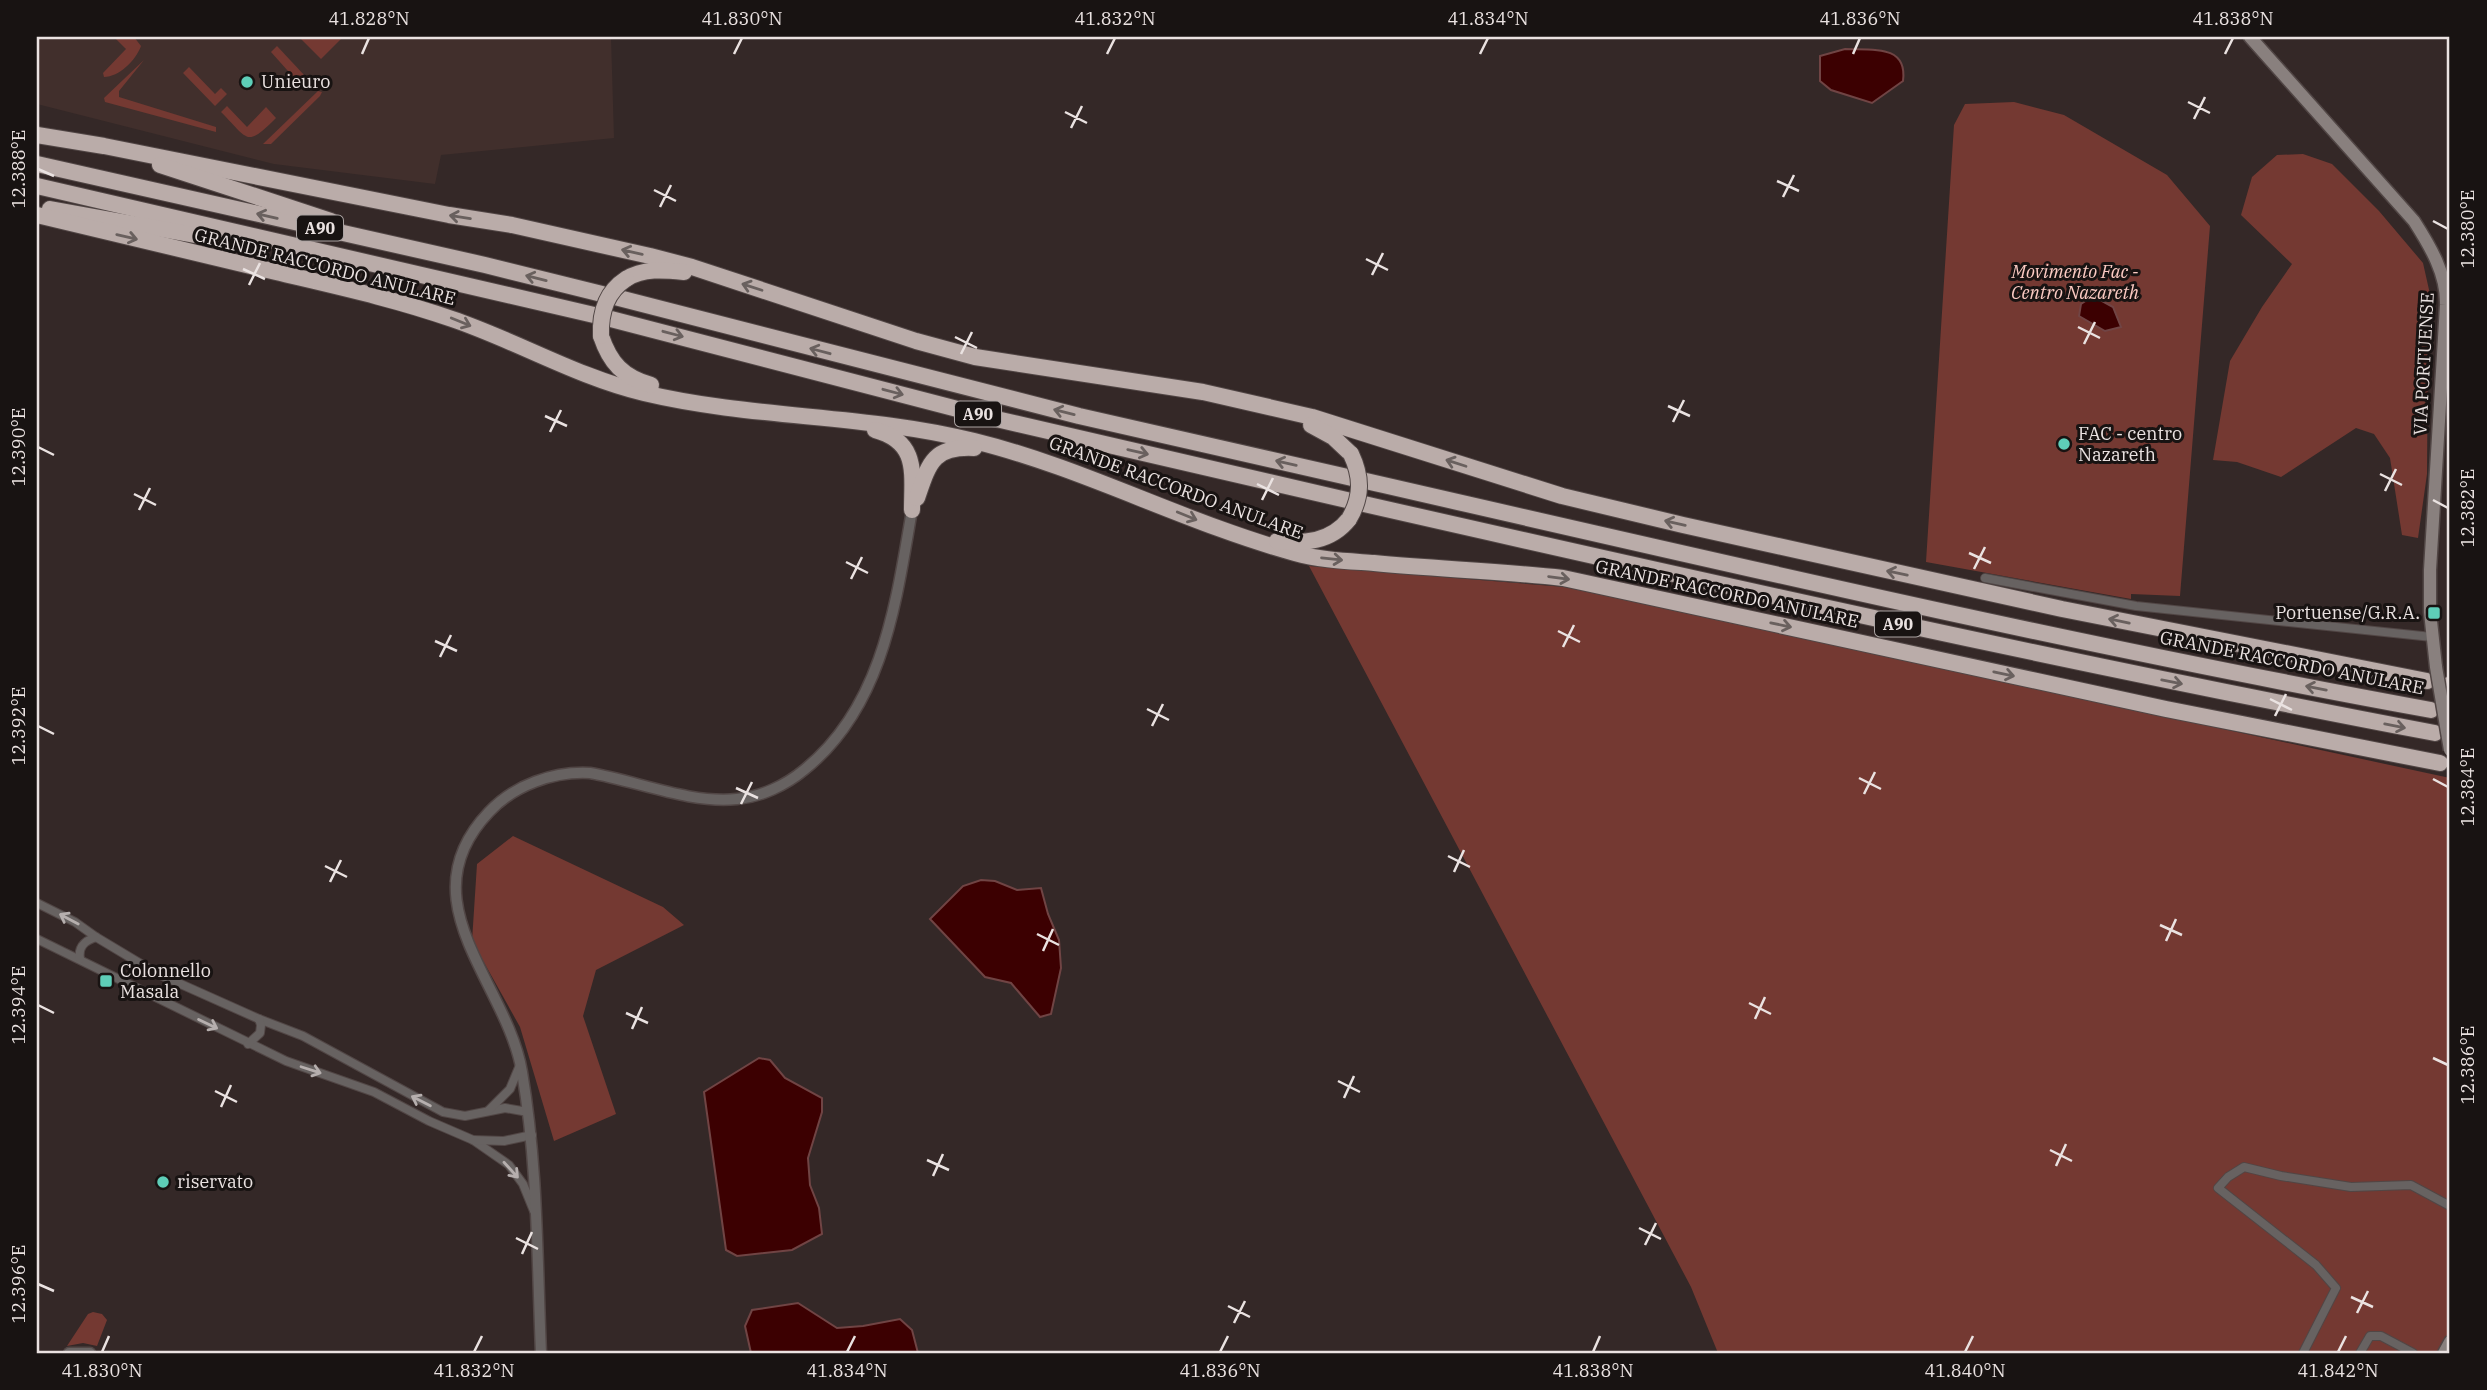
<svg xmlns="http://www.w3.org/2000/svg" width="2487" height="1390" font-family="'IBM Plex Serif',serif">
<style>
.built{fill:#412f2c}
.green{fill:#743932}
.water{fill:#3c0001;stroke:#704444;stroke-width:2}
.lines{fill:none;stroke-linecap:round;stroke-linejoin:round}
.minor-casing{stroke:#514645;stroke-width:10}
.tertiary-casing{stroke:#514645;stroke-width:13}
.secondary-casing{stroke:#514645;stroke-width:15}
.motorway-casing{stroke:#514645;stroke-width:18}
.minor{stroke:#676261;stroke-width:8}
.tertiary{stroke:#676261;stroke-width:10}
.secondary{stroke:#89807e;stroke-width:12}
.motorway{stroke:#baaca9;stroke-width:16}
.secondary-bridge-casing{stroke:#514645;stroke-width:15;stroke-linecap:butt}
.motorway-bridge-casing{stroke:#514645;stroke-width:18;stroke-linecap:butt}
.secondary-bridge{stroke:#89807e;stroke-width:12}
.motorway-bridge{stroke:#baaca9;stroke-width:16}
.oneway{stroke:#69605e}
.oneway2{stroke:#b6afae}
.ticks{fill:none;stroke:#eae2e1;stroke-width:2.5}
.poi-dot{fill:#5eceb8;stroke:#181312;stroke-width:2.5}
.labels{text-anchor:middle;stroke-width:6;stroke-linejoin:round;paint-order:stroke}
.shield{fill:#181312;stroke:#aba4a3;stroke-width:2}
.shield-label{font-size:16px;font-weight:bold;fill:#eae2e1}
.poi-label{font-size:18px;fill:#eae2e1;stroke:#181312;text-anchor:start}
.street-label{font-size:18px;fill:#eae2e1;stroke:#181312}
.park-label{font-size:18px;font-style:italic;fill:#fccbc3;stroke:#181312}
.neatline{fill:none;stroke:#eae2e1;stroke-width:2.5}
.ticks-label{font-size:18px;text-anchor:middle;fill:#eae2e1}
</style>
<rect width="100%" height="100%" fill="#342827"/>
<!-- built -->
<polygon class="built" points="37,37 611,37 614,138 441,155 435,184 274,164 37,104"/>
<!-- green -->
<g class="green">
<path d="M114 37H134L141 46C136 60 119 77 104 77L103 73 126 49Z"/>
<polygon points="299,37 343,37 321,59"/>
<polygon points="277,46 305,76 307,82 305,90 271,52"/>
<polygon points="144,60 119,91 119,97 216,127 216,132 105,102 104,98"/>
<polygon points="189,67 215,94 221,88 227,94 215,106 183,73"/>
<polygon points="318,91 322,92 320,96 271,144 263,144"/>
<polygon points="2014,102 2064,115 2167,175 2210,226 2180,596 2131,594 2131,599 1926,562 1954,125 1965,104"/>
<path d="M227 106 247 127 266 107 276 118C246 148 249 140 221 112Z"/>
<polygon points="2303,154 2332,164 2379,211 2423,263 2432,303 2428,337 2427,474 2418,538 2402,535 2390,458 2374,434 2356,428 2281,477 2237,462 2213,460 2230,361 2262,307 2292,264 2241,215 2252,177 2277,155"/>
<polygon points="1309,566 1565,587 2450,778 2450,1353 1718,1353 1691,1287"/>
<polygon points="513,836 663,907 684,925 596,970 583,1016 616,1114 554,1141 520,1027 472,941 477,864"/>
<polygon points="93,1312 102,1314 107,1320 97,1346 83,1343 67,1346 88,1314"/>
</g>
<!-- water -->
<g class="water">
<path d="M1845 49C1871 50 1908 44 1903 81L1872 103 1831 90 1820 81V56Z"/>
<polygon points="2093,296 2113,307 2121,327 2105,331 2079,316 2081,304"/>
<polygon points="981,880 995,881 1017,890 1041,888 1048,914 1059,940 1061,968 1051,1014 1040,1017 1011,983 985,977 930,919 963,886"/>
<polygon points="759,1058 770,1060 785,1078 822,1098 822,1112 808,1158 810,1185 819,1208 822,1234 792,1250 737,1256 726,1250 704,1092"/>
<polygon points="798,1303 837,1328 863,1326 900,1319 912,1330 918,1353 751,1353 745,1326 752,1310"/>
</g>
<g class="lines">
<defs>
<g id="minor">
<polyline points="1985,578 2136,606 2432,637"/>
<polyline points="37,903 75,922 96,937 156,973 259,1019 303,1036 443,1112 465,1116 505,1108 528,1112"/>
<polyline points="37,939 286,1061 374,1092 429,1121 473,1140 509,1165 523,1184 534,1211"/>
<path d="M80 959C78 947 84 941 96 937"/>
<polyline points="248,1044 260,1033 261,1025 259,1019"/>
<polyline points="488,1111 510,1089 520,1065"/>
<polyline points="473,1140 504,1141 532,1135"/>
<polyline points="2303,1353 2336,1288 2316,1265 2218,1188 2228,1177 2244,1167 2281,1176 2351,1187 2411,1185 2450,1206"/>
<polyline points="2360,1353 2370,1336 2381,1336 2413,1353"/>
</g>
<g id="tertiary">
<polyline points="69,1353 90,1353"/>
<path d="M541 1353C537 1260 538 1165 522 1072 507 982 404 901 489 812 514 785 554 771 590 773 637 781 690 804 737 799 761 797 786 785 804 770 883 707 896 603 912 510"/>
</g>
<g id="secondary">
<path d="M2250 37 2414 221C2430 246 2447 274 2446 305L2430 570V612L2436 667"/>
<polyline points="2444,1353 2450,1342"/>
</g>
<g id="motorway">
<polyline points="37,135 104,146 449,215 512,225 650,256 692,267 916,341 975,357 1203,392 1312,417 1562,496 1683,525 2062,609 2427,681"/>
<polyline points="37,164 485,265 602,294"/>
<polyline points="160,165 331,221"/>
<polyline points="37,186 594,315"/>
<polyline points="50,209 217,239"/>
<path d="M37 215C116 234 196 253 276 272 335 286 395 299 452 319 517 341 577 377 644 393 753 419 866 414 974 441 1084 468 1185 523 1295 553 1320 560 1348 561 1374 563 1437 569 1500 571 1563 578L2166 709 2440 763"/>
<path d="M626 279C643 268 664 270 684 272"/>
<polyline points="615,297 1079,416 1352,478"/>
<polyline points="607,318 992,418 1351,501"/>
<path d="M601 336C610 363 623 377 651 385"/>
<polyline points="1311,425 1333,437 1351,454"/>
<path d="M875 430C919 442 912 473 912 510"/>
<path d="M1366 481C1720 562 2074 645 2431 710"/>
<path d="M917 498C929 463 933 446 974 448"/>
<path d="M1364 504C1720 585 2076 665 2435 733"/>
<path d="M1277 541C1304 544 1331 542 1349 519"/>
<polyline points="2449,685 2450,686"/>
</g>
</defs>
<!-- minor casing -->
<use href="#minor" class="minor-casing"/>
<!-- tertiary casing -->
<use href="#tertiary" class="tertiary-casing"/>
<!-- secondary casing -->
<use href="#secondary" class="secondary-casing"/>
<!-- motorway casing -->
<use href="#motorway" class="motorway-casing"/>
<!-- minor -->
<use href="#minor" class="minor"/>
<!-- tertiary -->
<use href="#tertiary" class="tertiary"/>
<!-- secondary -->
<use href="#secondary" class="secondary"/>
<!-- motorway -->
<use href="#motorway" class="motorway"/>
<defs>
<polyline id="secondary-bridge" points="2436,667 2450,750"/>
<g id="motorway-bridge">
<path d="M601 336C600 313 606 292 626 279"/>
<path d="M1349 519C1362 497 1362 477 1351 454"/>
</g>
</defs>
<!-- secondary-bridge casing -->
<use href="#secondary-bridge" class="secondary-bridge-casing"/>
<!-- motorway-bridge casing -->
<use href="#motorway-bridge" class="motorway-bridge-casing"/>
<!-- secondary-bridge -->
<use href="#secondary-bridge" class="secondary-bridge"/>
<!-- motorway-bridge -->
<use href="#motorway-bridge" class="motorway-bridge"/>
</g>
<!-- one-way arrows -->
<defs><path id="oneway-shaft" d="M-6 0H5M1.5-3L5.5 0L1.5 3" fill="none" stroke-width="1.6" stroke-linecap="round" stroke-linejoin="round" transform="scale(1.75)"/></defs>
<g class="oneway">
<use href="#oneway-shaft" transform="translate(267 216) rotate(-167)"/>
<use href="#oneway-shaft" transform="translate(460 217) rotate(-171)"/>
<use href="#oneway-shaft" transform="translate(127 237) rotate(13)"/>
<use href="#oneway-shaft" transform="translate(632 252) rotate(-167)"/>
<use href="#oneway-shaft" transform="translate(536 278) rotate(-166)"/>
<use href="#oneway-shaft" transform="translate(752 287) rotate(-162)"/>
<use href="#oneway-shaft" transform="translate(461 322) rotate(22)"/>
<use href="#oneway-shaft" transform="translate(673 334) rotate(15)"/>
<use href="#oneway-shaft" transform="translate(820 351) rotate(-165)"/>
<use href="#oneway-shaft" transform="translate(893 392) rotate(15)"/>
<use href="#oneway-shaft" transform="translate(1064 412) rotate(-166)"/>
<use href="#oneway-shaft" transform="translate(1138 452) rotate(13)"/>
<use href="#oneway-shaft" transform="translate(1286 463) rotate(-167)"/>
<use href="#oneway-shaft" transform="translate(1456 463) rotate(-162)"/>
<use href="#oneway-shaft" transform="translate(1187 516) rotate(22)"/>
<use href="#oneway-shaft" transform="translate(1675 523) rotate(-167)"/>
<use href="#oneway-shaft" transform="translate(1332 559) rotate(6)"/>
<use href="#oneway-shaft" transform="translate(1897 573) rotate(-168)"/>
<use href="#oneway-shaft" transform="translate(1559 578) rotate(8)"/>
<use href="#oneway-shaft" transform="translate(2119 621) rotate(-168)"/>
<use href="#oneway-shaft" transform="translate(1781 625) rotate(12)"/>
<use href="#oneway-shaft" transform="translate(2004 674) rotate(12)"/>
<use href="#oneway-shaft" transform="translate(2172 682) rotate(11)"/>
<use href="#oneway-shaft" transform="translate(2316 688) rotate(-169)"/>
<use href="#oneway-shaft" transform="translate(2395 726) rotate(11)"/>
</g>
<g class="oneway2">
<use href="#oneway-shaft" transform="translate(69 919) rotate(-152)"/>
<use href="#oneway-shaft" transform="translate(208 1024) rotate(26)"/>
<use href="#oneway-shaft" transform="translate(311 1070) rotate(18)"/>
<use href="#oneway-shaft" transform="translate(421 1101) rotate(-153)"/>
<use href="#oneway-shaft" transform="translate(511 1170) rotate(48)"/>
</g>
<!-- ticks -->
<path class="ticks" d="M362 54 369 38M734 54 742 38M1107 54 1115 38M1480 54 1488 38M1853 54 1860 38M2225 54 2233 38M2188 102 2210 113M1065 112 1087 123M2194 119 2205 97M1071 128 1082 106M38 169 54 176M1777 181 1799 191M654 190 676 201M1783 197 1794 175M660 207 671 185M2433 221 2448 229M1366 259 1388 270M243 269 265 279M1372 275 1383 253M249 285 260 263M2078 327 2100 338M955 337 977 348M2084 344 2095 322M961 354 972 332M1668 406 1690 416M545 416 567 426M1673 422 1684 400M550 432 561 410M38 447 54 455M2380 474 2402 485M1257 484 1279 495M2385 491 2396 469M134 494 156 505M1262 500 1273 478M2433 500 2448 508M139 510 150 488M1969 553 1991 563M846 562 868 573M1974 569 1985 547M851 579 862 557M1558 631 1580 642M435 641 457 651M1563 647 1574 625M440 657 451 635M2270 699 2292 710M1147 709 1169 720M2275 716 2286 694M38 726 54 734M1152 726 1163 704M1859 778 1881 789M2433 779 2448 787M736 788 758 798M1864 794 1875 772M741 804 752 782M1448 856 1470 867M325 866 347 877M1454 872 1464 850M330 882 341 860M2160 925 2182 935M1037 934 1059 945M2166 941 2176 919M1043 951 1053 929M1749 1003 1771 1014M38 1005 54 1013M626 1013 648 1023M1755 1019 1765 997M632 1029 642 1007M2433 1058 2448 1065M1338 1081 1360 1092M215 1091 237 1102M1344 1098 1354 1076M221 1107 231 1085M2050 1150 2072 1161M927 1160 949 1170M2056 1166 2066 1144M933 1176 943 1154M1639 1228 1661 1239M516 1238 538 1249M1645 1245 1656 1223M522 1254 532 1232M38 1284 54 1291M2351 1297 2373 1307M1228 1306 1250 1317M2357 1313 2368 1291M1234 1323 1245 1301M102 1352 109 1336M474 1352 482 1336M847 1352 855 1336M1220 1352 1228 1336M1593 1352 1600 1336M1965 1352 1973 1336M2338 1352 2346 1336"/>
<!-- markers -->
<g class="poi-dot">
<circle cx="247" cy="82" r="7"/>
<circle cx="2064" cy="444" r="7"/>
<rect x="2427" y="606" width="14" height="14" rx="3.5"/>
<rect x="99" y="974" width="14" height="14" rx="3.5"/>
<circle cx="163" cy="1182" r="7"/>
</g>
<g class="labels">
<!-- shield labels -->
<g class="shield">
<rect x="297" y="215.5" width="46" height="25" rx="5"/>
<rect x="955" y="401.5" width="46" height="25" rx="5"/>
<rect x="1875" y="611.5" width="46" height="25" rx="5"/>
</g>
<g class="shield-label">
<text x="320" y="234">A90</text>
<text x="978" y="420">A90</text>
<text x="1898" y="630">A90</text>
</g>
<!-- poi labels -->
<g class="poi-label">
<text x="261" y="88">Unieuro</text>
<text x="2078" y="440">FAC - centro<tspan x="2078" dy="21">Nazareth</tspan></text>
<text x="2420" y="619" text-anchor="end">Portuense/G.R.A.</text>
<text x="120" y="977">Colonnello<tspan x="120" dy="21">Masala</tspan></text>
<text x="177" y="1188">riservato</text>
</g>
<!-- street labels -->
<g class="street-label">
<text transform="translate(325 267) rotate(14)" y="6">GRANDE RACCORDO ANULARE</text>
<text transform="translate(2424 364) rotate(-87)" y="6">VIA PORTUENSE</text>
<text transform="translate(1176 488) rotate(20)" y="6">GRANDE RACCORDO ANULARE</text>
<text transform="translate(1727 594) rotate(12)" y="6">GRANDE RACCORDO ANULARE</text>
<text transform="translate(2292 663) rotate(11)" y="6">GRANDE RACCORDO ANULARE</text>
</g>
<!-- park labels -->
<g class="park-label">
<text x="2075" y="278">Movimento Fac -<tspan x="2075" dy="21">Centro Nazareth</tspan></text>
</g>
</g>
<!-- border -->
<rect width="2487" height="1390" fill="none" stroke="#181312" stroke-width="77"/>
<rect x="38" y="38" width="2410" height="1314" class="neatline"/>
<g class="ticks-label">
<text x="369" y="25">41.828°N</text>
<text x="742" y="25">41.830°N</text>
<text x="1115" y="25">41.832°N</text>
<text x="1488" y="25">41.834°N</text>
<text x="1860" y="25">41.836°N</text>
<text x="2233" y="25">41.838°N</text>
<text transform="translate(19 169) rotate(-90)" y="6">12.388°E</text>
<text transform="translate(2468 229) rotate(-90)" y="6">12.380°E</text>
<text transform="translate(19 447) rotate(-90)" y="6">12.390°E</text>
<text transform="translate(2468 508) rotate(-90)" y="6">12.382°E</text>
<text transform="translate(19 726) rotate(-90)" y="6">12.392°E</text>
<text transform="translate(2468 787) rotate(-90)" y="6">12.384°E</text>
<text transform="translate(19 1005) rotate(-90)" y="6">12.394°E</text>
<text transform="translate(2468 1065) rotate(-90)" y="6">12.386°E</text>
<text transform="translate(19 1284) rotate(-90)" y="6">12.396°E</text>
<text x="102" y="1377">41.830°N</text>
<text x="474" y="1377">41.832°N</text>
<text x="847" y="1377">41.834°N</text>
<text x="1220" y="1377">41.836°N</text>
<text x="1593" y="1377">41.838°N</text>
<text x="1965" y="1377">41.840°N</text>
<text x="2338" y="1377">41.842°N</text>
</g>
</svg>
